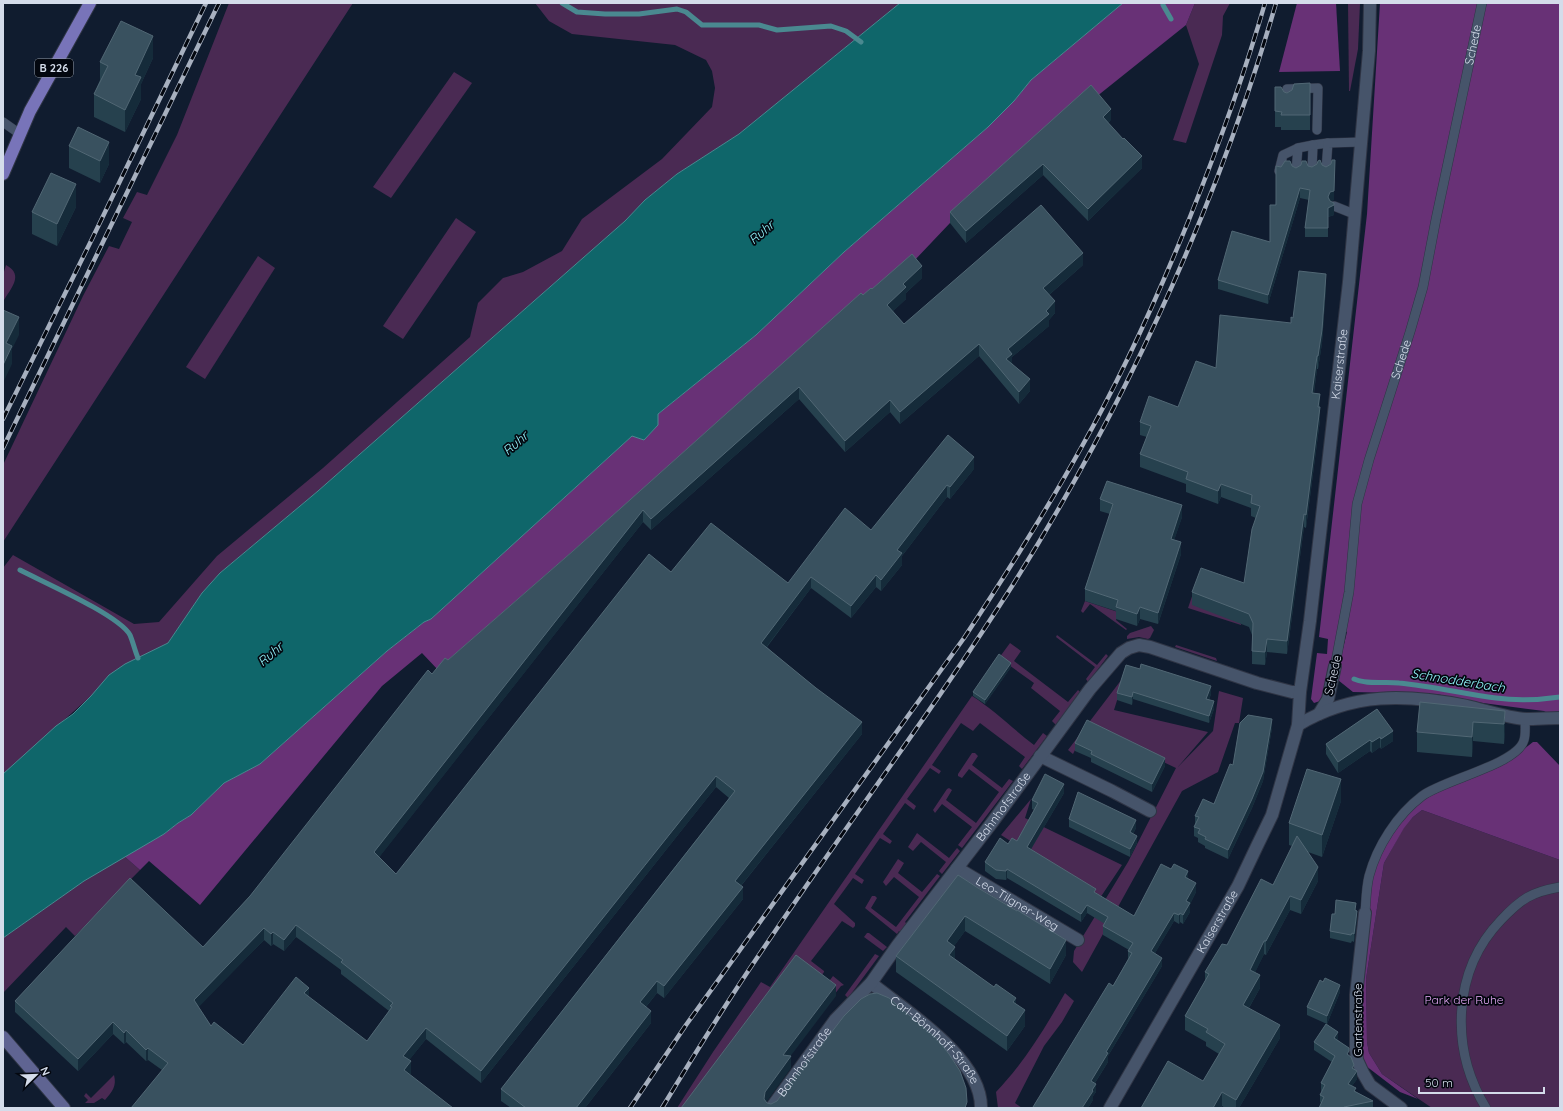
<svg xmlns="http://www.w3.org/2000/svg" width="1563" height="1111" font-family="Quicksand,sans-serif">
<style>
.green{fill:#4a2a53}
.forest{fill:#683176}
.water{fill:#0f666a;stroke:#4a8990}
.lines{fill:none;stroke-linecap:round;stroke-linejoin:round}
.stream{stroke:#4a8990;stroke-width:5}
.lane-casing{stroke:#2f3545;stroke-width:10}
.street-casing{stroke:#2f3545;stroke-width:14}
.secondary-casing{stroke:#2f3545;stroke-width:14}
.primary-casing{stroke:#2f3545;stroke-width:14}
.lane{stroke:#46546a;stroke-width:9}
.street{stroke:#46546a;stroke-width:12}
.secondary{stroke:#5f6492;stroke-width:12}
.primary{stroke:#7874b9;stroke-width:12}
.rail-casing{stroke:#a7b0bf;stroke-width:4.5}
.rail{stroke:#03070f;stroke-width:3;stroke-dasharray:9;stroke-linecap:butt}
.wall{fill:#26414e;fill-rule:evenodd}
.shaded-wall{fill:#152b3a}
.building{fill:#39515f;stroke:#516774;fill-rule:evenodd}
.labels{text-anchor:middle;stroke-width:3.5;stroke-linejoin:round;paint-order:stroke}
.shield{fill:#03070f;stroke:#959ca8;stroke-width:1}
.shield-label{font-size:11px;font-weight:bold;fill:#d4dcea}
.street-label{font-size:12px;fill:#d4dcea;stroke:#03070f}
.park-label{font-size:12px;fill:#e4a8f5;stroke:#03070f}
.water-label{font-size:13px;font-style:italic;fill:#90f2f8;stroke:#03070f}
</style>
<rect width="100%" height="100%" fill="#101c2f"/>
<!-- green -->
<g class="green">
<polygon points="229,3 353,3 3,542 3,465 83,296 109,246 119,249 132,222 123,218 137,192 147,195 177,135"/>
<polygon points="535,3 900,3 739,134 677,174 645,200 625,221 318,491 220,573 202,593 168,643 151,652 91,696 3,774 3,568 13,555 134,624 159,622 217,556 323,468 470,337 478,303 503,278 523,272 562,251 582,219 662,159 712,107 715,88 712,71 706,60 675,45 572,34 549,21"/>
<polygon points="1195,3 1230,3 1223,16 1222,35 1186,143 1173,140 1199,64 1186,25"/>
<polygon points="1348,3 1360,3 1358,49 1350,91 1349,91"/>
<polygon points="454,72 472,83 391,198 373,187"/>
<polygon points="456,218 476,232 403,339 383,326"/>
<polygon points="258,256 275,268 205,379 186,367"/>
<path d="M6 265C25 275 10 289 3 302V275Z"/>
<polygon points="1198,579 1241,624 1241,625 1188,608"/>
<polygon points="1085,601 1118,612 1116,620 1127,629 1126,630 1090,604 1083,613 1081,611"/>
<polygon points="1151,626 1154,630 1150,638 1148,639 1139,637 1127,639 1127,636 1130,633"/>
<polygon points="1057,635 1097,665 1106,654 1108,656 1088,682 1086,679 1095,667 1056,637"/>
<polygon points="1010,643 1021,651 1014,661 1068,702 1078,690 1080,692 1056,725 1052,721 1060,711 1031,688 1034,683 999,658"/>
<polygon points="1176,645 1216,658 1217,661 1175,647"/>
<polygon points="1125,675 1114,710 1208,732 1177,768 1213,731 1219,691 1243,698 1239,723 1235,723 1218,772 1182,791 1082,972 1073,962 1074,951 1128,862 1176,768 1087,726 1073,754 1068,750"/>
<path d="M972 696C993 709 1013 729 1034 745L1043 733 1047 736 1022 769 1019 766 1025 757 980 723 973 731 961 723 932 765 941 771 939 774 930 768 907 799 916 806 914 810 905 803 883 834 892 841 890 844 880 838 855 874 864 880 862 884 853 878 834 904 855 923V926L853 928 842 921 811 961 824 971V972L817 982 690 1108H677L713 1052 761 982 770 987Z"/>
<polygon points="972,753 975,753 978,756 972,765 1002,788 1009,779 1013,781 962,848 958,845 972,827 942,804 935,813 933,810 947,789 949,788 952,790 946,800 976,823 999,792 969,769 962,778 958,776 958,774"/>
<polygon points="1031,799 1025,818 1122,865 1100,898 1001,835"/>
<polygon points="1422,810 1560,860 1560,1108 1432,1108 1382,1074 1369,1053 1367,1042 1366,979 1384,863 1404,827 1413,817"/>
<polygon points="917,833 949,858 957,848 960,851 942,874 939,871 946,862 921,842 913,851 908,847"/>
<polygon points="124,856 140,870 75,936 66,927 3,993 3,938 84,881"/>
<polygon points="898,859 904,863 898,873 922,892 937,874 940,876 905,922 907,924 901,932 899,931 897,934 865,908 872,896 875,896 877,898 871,908 896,927 919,897 894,877 886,886 883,882"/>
<polygon points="867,933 869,933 887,947 883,951 864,937"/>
<polygon points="875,954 879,956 848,998 845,995"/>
<polygon points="833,976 844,985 841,986 834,995 824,988"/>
<path d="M1065 993 1074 1001 1062 1022 1044 1046 1015 1103 1022 1108H998L996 1092C1024 1063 1045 1028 1065 993Z"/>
<path d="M114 1075C117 1086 112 1092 105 1100L102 1098 94 1103H85L88 1100 84 1096 86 1093 91 1098Z"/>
</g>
<!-- forest -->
<g class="forest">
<polygon points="1123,3 1195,3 1186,25 1096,97 950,223 913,262 439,671 422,653 382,686 200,905 149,861 140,870 124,856 164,834 178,823 191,815 224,783 260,764 387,651 424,622 431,619 633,435 644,440 658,425 658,414 756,335 844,252 988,127 1014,101 1031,80"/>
<polygon points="1297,3 1336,3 1340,71 1279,72"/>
<polygon points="1380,3 1560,3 1560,721 1544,711 1483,703 1436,694 1353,692 1338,680 1337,673 1347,632 1340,629 1325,690 1320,701 1314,703 1311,699 1317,653 1327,654 1328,639 1319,637 1367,214"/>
<polygon points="1533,742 1537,742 1560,766 1560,860 1422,810 1413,817 1404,828 1384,863 1366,979 1367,1042 1369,1053 1382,1074 1418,1099 1400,1092 1366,1066 1362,1056 1360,993 1373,873 1387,841 1409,812 1422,799 1511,759"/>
</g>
<!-- water -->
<polygon class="water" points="900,3 1123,3 1031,80 1014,101 988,127 844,252 756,335 658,414 658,425 644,440 632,436 431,619 424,622 387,651 260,764 224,783 191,815 178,823 164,834 84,881 3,938 3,774 56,726 73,714 91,696 109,675 125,664 168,643 202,593 220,573 318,491 625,221 645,200 677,174 739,134"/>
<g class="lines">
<!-- stream -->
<g class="stream">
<polyline points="562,3 577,12 605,14 639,14 677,9 686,12 702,25 759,25 777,30 831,26 846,31 861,42"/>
<polyline points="1163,5 1171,19"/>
<path d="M20 570C43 582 119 615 130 635 133 642 135 651 138 658"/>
<path d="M1354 679C1367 685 1385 681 1399 683 1432 686 1464 694 1496 698 1517 701 1539 700 1560 697"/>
</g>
<defs>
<g id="lane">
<polyline points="1287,102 1287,89 1318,88 1317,130"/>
<polyline points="3,122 20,134"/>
<polyline points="1312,170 1313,145 1328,143"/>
<polyline points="1326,170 1328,143 1362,142"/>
<polyline points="1279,171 1283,155 1298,148"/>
<polyline points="1296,171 1298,148 1313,145"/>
<polyline points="1334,206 1354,214"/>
<path id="s1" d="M1335 666 1349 592 1357 504 1369 460 1410 332 1423 287 1436 219 1482 3"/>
<path d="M1365 913C1366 901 1366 888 1369 876 1377 846 1397 815 1422 796 1443 780 1518 764 1524 740 1526 734 1525 725 1525 719"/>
<path d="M1486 1108C1450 1049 1452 971 1501 920 1521 899 1531 892 1560 887"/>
</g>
<g id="street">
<polyline points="1319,714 1328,699 1335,666"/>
<path d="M1298 725C1353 692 1406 694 1467 706 1485 710 1508 718 1526 719 1537 719 1549 718 1560 718"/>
<polyline points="1040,756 1112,791 1150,811"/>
<path id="s2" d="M957 868 1078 940"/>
<polyline points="1365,913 1356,995 1356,1050 1357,1060 1363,1073 1370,1085 1401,1108"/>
<path id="s3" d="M871 983C906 1011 982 1058 981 1108"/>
<path id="s4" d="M771 1108 835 1020 871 983 897 946 991 824 1090 689 1121 653 1129 648 1139 645 1150 647 1257 683 1292 692H1300"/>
<path id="s5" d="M1110 1108 1238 886 1257 846 1272 815 1298 725 1300 692 1310 621 1349 282 1369 51 1370 3"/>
</g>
<polyline id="secondary" points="3,1037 64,1108"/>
<polyline id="primary" points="3,174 30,111 90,3"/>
</defs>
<!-- lane casing -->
<use href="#lane" class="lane-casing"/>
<!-- street casing -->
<use href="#street" class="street-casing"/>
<!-- secondary casing -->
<use href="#secondary" class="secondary-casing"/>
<!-- primary casing -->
<use href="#primary" class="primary-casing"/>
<!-- lane -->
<use href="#lane" class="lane"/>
<!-- street -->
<use href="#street" class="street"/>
<!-- secondary -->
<use href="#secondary" class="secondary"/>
<!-- primary -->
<use href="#primary" class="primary"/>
<defs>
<g id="rail">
<polyline points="3,419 92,239 206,3"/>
<polyline points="3,448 219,3"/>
<path d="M630 1108 686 1025 964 638C1005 576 1045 513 1081 448 1123 374 1158 296 1190 217 1218 147 1244 76 1265 3"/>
<path d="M662 1108C694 1055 726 1003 761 952 844 828 934 709 1014 583 1094 455 1162 320 1217 178 1239 121 1259 62 1276 3"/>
</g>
</defs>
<!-- rail casing -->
<use href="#rail" class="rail-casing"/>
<!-- rail -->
<use href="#rail" class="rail"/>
</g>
<!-- wall -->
<g class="wall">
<polygon points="153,58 141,84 141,99 125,132 94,117 94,94 100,80 100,62"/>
<polygon points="1310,83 1310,130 1281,130 1281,127 1275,127 1275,111 1284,92 1287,93"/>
<polygon points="1111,120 1108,123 1142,168 1088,221 1043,175 966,243 950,223 950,212"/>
<polygon points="69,146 109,164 100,183 69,168"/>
<polygon points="1292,166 1296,168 1308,166 1334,200 1331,201 1334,215 1328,217 1328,237 1305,237 1305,228 1309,200 1300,198 1268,304 1218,289 1218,280 1270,242 1281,167"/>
<polygon points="76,207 57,246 32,234 32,212"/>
<path d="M1083 265 1049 295 1055 313 1049 320V326L1012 357V363L1030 391 1019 404 979 356 900 424 890 412 845 452 799 399 651 530 643 522 379 857 396 874 671 572 788 583 871 530 974 469 950 499 947 497 902 556V565L881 591 876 587 851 618 811 588 767 647 862 734 741 886 743 899 664 998 657 993 646 1007 651 1023 585 1108H511L501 1101V1089L729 798 716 787 481 1083 426 1039 409 1060 411 1073 410 1074 162 1070 148 1060 146 1061 126 1042 124 1044 113 1034 78 1071 15 1012V1001L203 947 250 896 432 674 573 551 863 295 872 289 922 278 906 293V299L893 311 904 324ZM296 937 341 970V974L389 1011 367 1041 309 997 243 1045 211 1026 198 1007 264 940 271 946 273 944 284 951Z"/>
<polygon points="1326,287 1322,343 1318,369 1317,369 1314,393 1320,394 1320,420 1306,528 1304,527 1287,654 1267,652 1265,665 1252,664 1252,635 1249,627 1192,605 1192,592 1244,583 1256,518 1251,516 1251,508 1221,497 1218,504 1186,492 1186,484 1140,467 1140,454 1147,437 1140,435 1140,422 1178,407 1216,368 1291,323 1293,318"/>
<polygon points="1100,499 1182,517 1174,540 1181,554 1158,624 1140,619 1137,626 1116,619 1116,611 1085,601 1085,589 1110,514 1100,511"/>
<polygon points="1126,665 1211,694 1209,700 1214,709 1209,723 1133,699 1132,705 1117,700 1117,693"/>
<polygon points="1011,667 985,704 973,696 973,692"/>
<polygon points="1377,709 1393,741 1381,749 1380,747 1372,753 1370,751 1338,773 1326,754 1326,744"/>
<polygon points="1505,711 1505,731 1504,744 1473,741 1472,757 1417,752 1417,732"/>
<polygon points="1272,728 1263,781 1252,808 1228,859 1205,848 1205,846 1198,842 1198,838 1194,836 1194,827 1195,824 1195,816 1214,804 1233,765"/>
<polygon points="1075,743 1165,766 1152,792 1091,762 1091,758 1075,751"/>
<polygon points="1064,793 1031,849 1096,893 1134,916 1188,878 1196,892 1190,904 1190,912 1183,924 1180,922 1179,924 1174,921 1155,953 1162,966 1108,1056 1108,1062 1095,1083 1096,1092 1093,1096 1093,1100 1088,1108 1033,1108 1033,1107 1113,986 1128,959 1128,951 1129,950 1103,935 1103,926 1105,924 1087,913 1081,922 1007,878 1006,880 996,879 985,871 985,862 1008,844 1017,841 1034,810 1032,809 1032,800"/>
<polygon points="1341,801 1322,857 1308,852 1318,881 1301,914 1290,910 1266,955 1264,954 1255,972 1260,988 1249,1008 1280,1038 1239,1108 1225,1108 1222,1106 1221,1108 1141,1108 1203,1081 1219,1054 1206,1046 1206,1042 1185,1030 1185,1016 1205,981 1205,972 1227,945 1273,885 1292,846 1289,845 1289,823"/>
<polygon points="1069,819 1136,828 1133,834 1137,843 1130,857 1069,827"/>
<polygon points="978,888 1066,955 1050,984 965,931 954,946 955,959 1016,1004 1025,1026 1007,1051 896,972 896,956"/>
<polygon points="1356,910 1357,918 1354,942 1352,941 1351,943 1330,938 1330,931 1335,914"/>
<polygon points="1340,992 1327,1024 1307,1015 1307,1007"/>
<polygon points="1338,1040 1349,1056 1354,1069 1357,1079 1352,1086 1356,1092 1373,1101 1373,1108 1319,1108 1321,1103 1320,1102 1320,1095 1322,1091 1321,1091 1321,1083 1332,1062 1314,1050 1314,1042"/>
</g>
<!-- shaded-wall -->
<g class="shaded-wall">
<polygon points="153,36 153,58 141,84 141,99 125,132 125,110 135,75"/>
<polygon points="1111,109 1111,120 1103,129 1103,117"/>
<polygon points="109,142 109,164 100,183 100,161"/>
<polygon points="1142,156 1142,168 1088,221 1088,209"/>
<polygon points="1335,160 1334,200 1330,202 1328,197"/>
<polygon points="1043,164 1043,175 966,243 966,231"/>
<polygon points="76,184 76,207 57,246 57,224"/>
<polygon points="1300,188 1300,198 1268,304 1268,295"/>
<polygon points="1334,205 1334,215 1328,217 1328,208"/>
<polygon points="1083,253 1083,265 1043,300 1043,288"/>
<polygon points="922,266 922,278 906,293 906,299 887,317 887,305 903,284"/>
<polygon points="1326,274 1326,287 1322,343 1318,369 1318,356"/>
<polygon points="1055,301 1055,313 1049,320 1049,326 1012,357 1012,366 1006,359 1008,349"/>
<polygon points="19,317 19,335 12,349 12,364 3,383 3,365 6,343"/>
<polygon points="979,344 979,356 900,424 900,412"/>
<polygon points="1317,356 1317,369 1312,406 1312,393"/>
<polygon points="1030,379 1030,391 1019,404 1019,392"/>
<polygon points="799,387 799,399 651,530 651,519"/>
<polygon points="1320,394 1320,407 1318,407"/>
<polygon points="890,400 890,412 845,452 845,441"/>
<polygon points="1320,407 1320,420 1306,528 1306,515"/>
<polygon points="974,457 974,469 950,499 950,487"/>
<polygon points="1221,484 1221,497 1218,504 1218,491"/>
<polygon points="947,485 947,497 902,556 902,565 881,591 881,580 897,550"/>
<polygon points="1182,505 1182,517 1171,550 1171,539"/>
<polygon points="643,510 643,522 374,864 374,852"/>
<polygon points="1304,514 1304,527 1287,654 1287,641"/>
<polygon points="1181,542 1181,554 1158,624 1158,613"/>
<polygon points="876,575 876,587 851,618 851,606"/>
<polygon points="811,577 811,588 761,654 761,643"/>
<polygon points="1140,607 1140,619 1137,626 1137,614"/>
<polygon points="1267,639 1267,652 1265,665 1265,652"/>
<polygon points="1011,663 1011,667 985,704 985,700"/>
<polygon points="1211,686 1211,694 1206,707 1206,699"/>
<polygon points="1133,692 1133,699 1132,705 1132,697"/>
<polygon points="1214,701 1214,709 1209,723 1209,716"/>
<polygon points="1505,711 1505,731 1504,744 1504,724"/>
<polygon points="1272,719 1272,728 1263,781 1252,808 1228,859 1228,850"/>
<polygon points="862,722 862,734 735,893 735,881"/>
<polygon points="1473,722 1473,741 1472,757 1472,737"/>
<polygon points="1393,731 1393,741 1381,749 1381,739"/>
<polygon points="1380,737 1380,747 1372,753 1372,742"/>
<polygon points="1370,740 1370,751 1338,773 1338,762"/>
<polygon points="1165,758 1165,766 1152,792 1152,784"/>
<polygon points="716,776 716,787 481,1083 481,1071"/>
<polygon points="1341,779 1341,801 1322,857 1322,835"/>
<polygon points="1064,784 1064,793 1027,856 1027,847"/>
<polygon points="1136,820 1136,828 1130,840 1130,832"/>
<polygon points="1137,836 1137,843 1130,857 1130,849"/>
<polygon points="1318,867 1318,881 1301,914 1301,900"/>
<polygon points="1007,869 1007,878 1006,880 1006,871"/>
<polygon points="1188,871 1188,880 1185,877"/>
<polygon points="1196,883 1196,892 1190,904 1190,912 1183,924 1183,915 1186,901"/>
<polygon points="743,887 743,899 664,998 664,986"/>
<polygon points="1290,896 1290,910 1266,955 1266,941"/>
<polygon points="1087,905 1087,913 1081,922 1081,914"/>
<polygon points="1357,911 1357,918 1354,942 1354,934"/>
<polygon points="1174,913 1174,921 1151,960 1151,951"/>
<polygon points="1180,913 1180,922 1179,924 1179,915"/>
<polygon points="965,916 965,931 947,956 947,941"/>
<polygon points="296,925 296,937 284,951 284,940"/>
<polygon points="264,928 264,940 194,1012 194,1000"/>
<polygon points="273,932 273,944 271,946 271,934"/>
<polygon points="1066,940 1066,955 1050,984 1050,969"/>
<polygon points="1264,941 1264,954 1250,983 1250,970"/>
<polygon points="955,947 955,962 949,955"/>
<polygon points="1162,958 1162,966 1108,1056 1108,1062 1091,1089 1091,1081 1106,1052"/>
<polygon points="1260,975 1260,988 1243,1018 1243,1005"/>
<polygon points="657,981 657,993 640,1014 640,1002"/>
<polygon points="836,985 836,996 783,1066 783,1055"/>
<polygon points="1340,985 1340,992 1327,1024 1327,1016"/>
<polygon points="309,988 309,999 304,993"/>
<polygon points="1016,998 1016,1014 1013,1002"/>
<polygon points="1025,1010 1025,1026 1007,1051 1007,1036"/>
<polygon points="651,1011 651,1023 585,1108 576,1108"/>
<polygon points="113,1022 113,1034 78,1071 78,1059"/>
<polygon points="1280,1025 1280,1038 1239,1108 1236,1108 1236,1100"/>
<polygon points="426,1028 426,1039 403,1068 403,1056"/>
<polygon points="126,1030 126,1042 124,1044 124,1033"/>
<polygon points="1338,1032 1338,1040 1334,1046 1334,1038"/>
<polygon points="148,1048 148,1060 146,1061 146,1050"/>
<polygon points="791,1056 791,1068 765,1104 764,1099 765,1092"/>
<polygon points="411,1061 411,1073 404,1082 404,1070"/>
<polygon points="1357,1071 1357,1079 1348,1092 1348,1084"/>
<polygon points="1096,1084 1096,1092 1093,1096 1093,1100 1088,1108 1082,1108"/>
<polygon points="1222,1092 1222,1106 1221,1108 1213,1108"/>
</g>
<!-- building -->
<g class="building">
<polygon points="121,21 153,36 135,75 141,77 125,110 94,94 108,66 100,62"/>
<polygon points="1310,83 1310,115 1281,115 1282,112 1275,111 1275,87 1281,87 1284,92 1287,93 1292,90 1294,84"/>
<polygon points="1091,85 1111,109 1103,117 1123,139 1124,138 1142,156 1088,209 1043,164 966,231 950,212"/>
<polygon points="78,127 109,142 100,161 69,146"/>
<polygon points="1320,160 1322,165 1326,167 1331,164 1332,160 1335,160 1334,191 1330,192 1328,197 1330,201 1334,203 1334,205 1328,208 1328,228 1305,228 1310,190 1300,188 1268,295 1218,280 1232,231 1270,242 1270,205 1276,205 1276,166 1281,167 1285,161 1290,161 1292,166 1296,168 1301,165 1302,161 1306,161 1308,166 1312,167 1317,164 1318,161"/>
<polygon points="51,173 76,184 57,224 32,212"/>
<path d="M1041 205 1083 253 1043 288 1055 301 1046 311 1049 314 1008 349 1012 354 1006 359 1030 379 1019 392 979 344 900 412 890 400 845 441 799 387 651 519 643 510 374 852 396 874 649 554 671 572 711 523 788 583 845 508 871 530 948 435 974 457 950 487 947 485 897 550 902 553 881 580 876 575 851 606 811 577 761 643 816 688 862 722 735 881 743 887 664 986 657 981 640 1002 651 1011 576 1108H526L501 1089 735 791 716 776 481 1071 426 1028 403 1056 411 1061 404 1070 453 1108H131L168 1063 148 1048 146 1050 126 1030 124 1033 113 1022 78 1059 15 1001 130 878 203 947 250 896 428 670 432 674 445 658 448 660 573 551 861 293 863 295 871 288 872 289 912 254 922 266 903 284 906 287 887 305 904 324ZM296 925 343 960 341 962 393 1003 390 1006 392 1007 367 1041 304 993 309 988 296 977 243 1045 214 1022 211 1026 194 1000 264 928 271 934 273 932 284 940Z"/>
<polygon points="1299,271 1326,274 1322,330 1318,356 1317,356 1312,393 1320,394 1318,407 1320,407 1306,515 1304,514 1287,641 1267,639 1265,652 1252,651 1253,623 1249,614 1192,592 1201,568 1244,583 1252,529 1260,506 1251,503 1252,495 1221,484 1218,491 1186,479 1188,472 1140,454 1151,426 1140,422 1149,396 1178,407 1196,361 1216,368 1220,315 1291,323 1291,317 1293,318"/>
<polygon points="3,310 19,317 6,343 12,346 3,365"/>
<polygon points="1107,481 1182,505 1171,539 1181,542 1158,613 1140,607 1137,614 1116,607 1118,600 1085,589 1113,504 1100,499"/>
<polygon points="999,654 1011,663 985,700 973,692"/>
<polygon points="1141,664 1211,686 1206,699 1214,701 1209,716 1133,692 1132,697 1117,693 1126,665 1140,669"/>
<polygon points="1420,702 1505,711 1504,724 1473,722 1472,737 1417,732"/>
<polygon points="1377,709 1393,731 1381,739 1380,737 1372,742 1370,740 1338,762 1326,744"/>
<polygon points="1248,715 1272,719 1263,772 1252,799 1228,850 1205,839 1206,837 1198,833 1200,829 1194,827 1199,817 1195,816 1203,799 1214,804 1230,764 1233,765 1240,723"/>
<polygon points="1087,720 1165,758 1152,784 1091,754 1092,751 1075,743"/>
<polygon points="1307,769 1341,779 1322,835 1289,823"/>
<polygon points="1045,774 1064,784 1027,847 1096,889 1094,892 1134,916 1161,864 1171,869 1174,864 1188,871 1185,877 1196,883 1186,901 1190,903 1183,915 1180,913 1179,915 1174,913 1151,951 1162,958 1106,1052 1108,1053 1091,1081 1096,1084 1092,1090 1093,1091 1082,1108 1034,1108 1033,1107 1109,983 1113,986 1132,953 1128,951 1133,943 1103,926 1108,917 1087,905 1081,914 1007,869 1006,871 996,870 985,862 1000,838 1008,844 1012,838 1017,841 1038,803 1032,800"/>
<polygon points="1078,792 1136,820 1130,832 1137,836 1130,849 1069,819"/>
<polygon points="1297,836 1318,867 1301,900 1290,896 1266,941 1264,941 1250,970 1260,975 1243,1005 1280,1025 1236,1100 1222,1092 1213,1108 1141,1108 1168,1061 1203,1081 1225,1044 1206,1032 1208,1029 1185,1016 1209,974 1205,972 1222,944 1227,945 1261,879 1273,885"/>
<polygon points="958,875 978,888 1017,911 1017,910 1066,940 1050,969 965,916 947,941 955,947 949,955 994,987 996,984 1016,998 1013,1002 1025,1010 1007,1036 896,956"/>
<polygon points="1336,900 1356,903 1355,910 1357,911 1354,934 1352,933 1351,935 1330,931 1332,914 1335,914"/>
<polygon points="796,955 836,985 783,1055 791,1056 765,1092 764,1099 767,1103 771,1104 777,1101 808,1059 811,1059 844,1016 861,999 870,994 877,993 889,998 936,1038 949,1054 960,1071 966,1088 967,1102 965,1108 681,1108"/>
<polygon points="1325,978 1340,985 1327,1016 1307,1007 1320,980 1323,982"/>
<polygon points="1326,1024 1338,1032 1334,1038 1349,1048 1349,1051 1347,1054 1351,1057 1354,1065 1352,1068 1357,1071 1348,1084 1356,1088 1354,1091 1373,1101 1344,1107 1345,1108 1319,1108 1324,1097 1320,1095 1325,1085 1321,1083 1335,1056 1314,1042"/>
</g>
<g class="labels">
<!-- shield labels -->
<rect class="shield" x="35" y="59" width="38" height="18" rx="3"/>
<g class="shield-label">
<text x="54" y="72">B 226</text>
</g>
<!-- street labels -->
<g class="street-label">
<text dy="4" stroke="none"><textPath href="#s1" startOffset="638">Schede</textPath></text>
<text dy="4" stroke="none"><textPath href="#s1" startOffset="315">Schede</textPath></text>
<text dy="4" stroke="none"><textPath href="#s5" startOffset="792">Kaiserstraße</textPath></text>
<text transform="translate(1333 675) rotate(-77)" y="4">Schede</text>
<text dy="4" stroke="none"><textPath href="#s4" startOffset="381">Bahnhofstraße</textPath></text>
<text dy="4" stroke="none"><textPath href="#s2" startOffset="70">Leo-Tilgner-Weg</textPath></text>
<text dy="4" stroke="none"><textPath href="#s5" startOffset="215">Kaiserstraße</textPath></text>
<text transform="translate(1358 1020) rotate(-90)" y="4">Gartenstraße</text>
<text dy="4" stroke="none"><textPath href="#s3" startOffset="86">Carl-Bönnhoff-Straße</textPath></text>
<text dy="4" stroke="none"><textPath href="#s4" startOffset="57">Bahnhofstraße</textPath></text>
</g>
<!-- park labels -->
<g class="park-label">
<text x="1464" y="1004">Park der Ruhe</text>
</g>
<!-- water labels -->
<g class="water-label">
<text transform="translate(761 232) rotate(-41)" y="5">Ruhr</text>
<text transform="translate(515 443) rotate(-41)" y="5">Ruhr</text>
<text transform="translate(270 654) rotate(-41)" y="5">Ruhr</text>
<text transform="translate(1458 680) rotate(9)" y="5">Schnodderbach</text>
</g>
</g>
<!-- border -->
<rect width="1563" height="1111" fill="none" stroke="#d4dcea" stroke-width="8"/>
<!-- north arrow -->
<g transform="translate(36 1075) rotate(67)" stroke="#03070f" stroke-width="3" paint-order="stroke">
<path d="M0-3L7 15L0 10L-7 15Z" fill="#d4dcea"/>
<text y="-6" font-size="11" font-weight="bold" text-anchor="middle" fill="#d4dcea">N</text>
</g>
<!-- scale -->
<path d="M1419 1087v6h125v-6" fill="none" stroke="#d4dcea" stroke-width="2"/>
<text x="1425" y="1087" font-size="12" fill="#d4dcea" stroke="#03070f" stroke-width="3" paint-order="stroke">50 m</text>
</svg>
